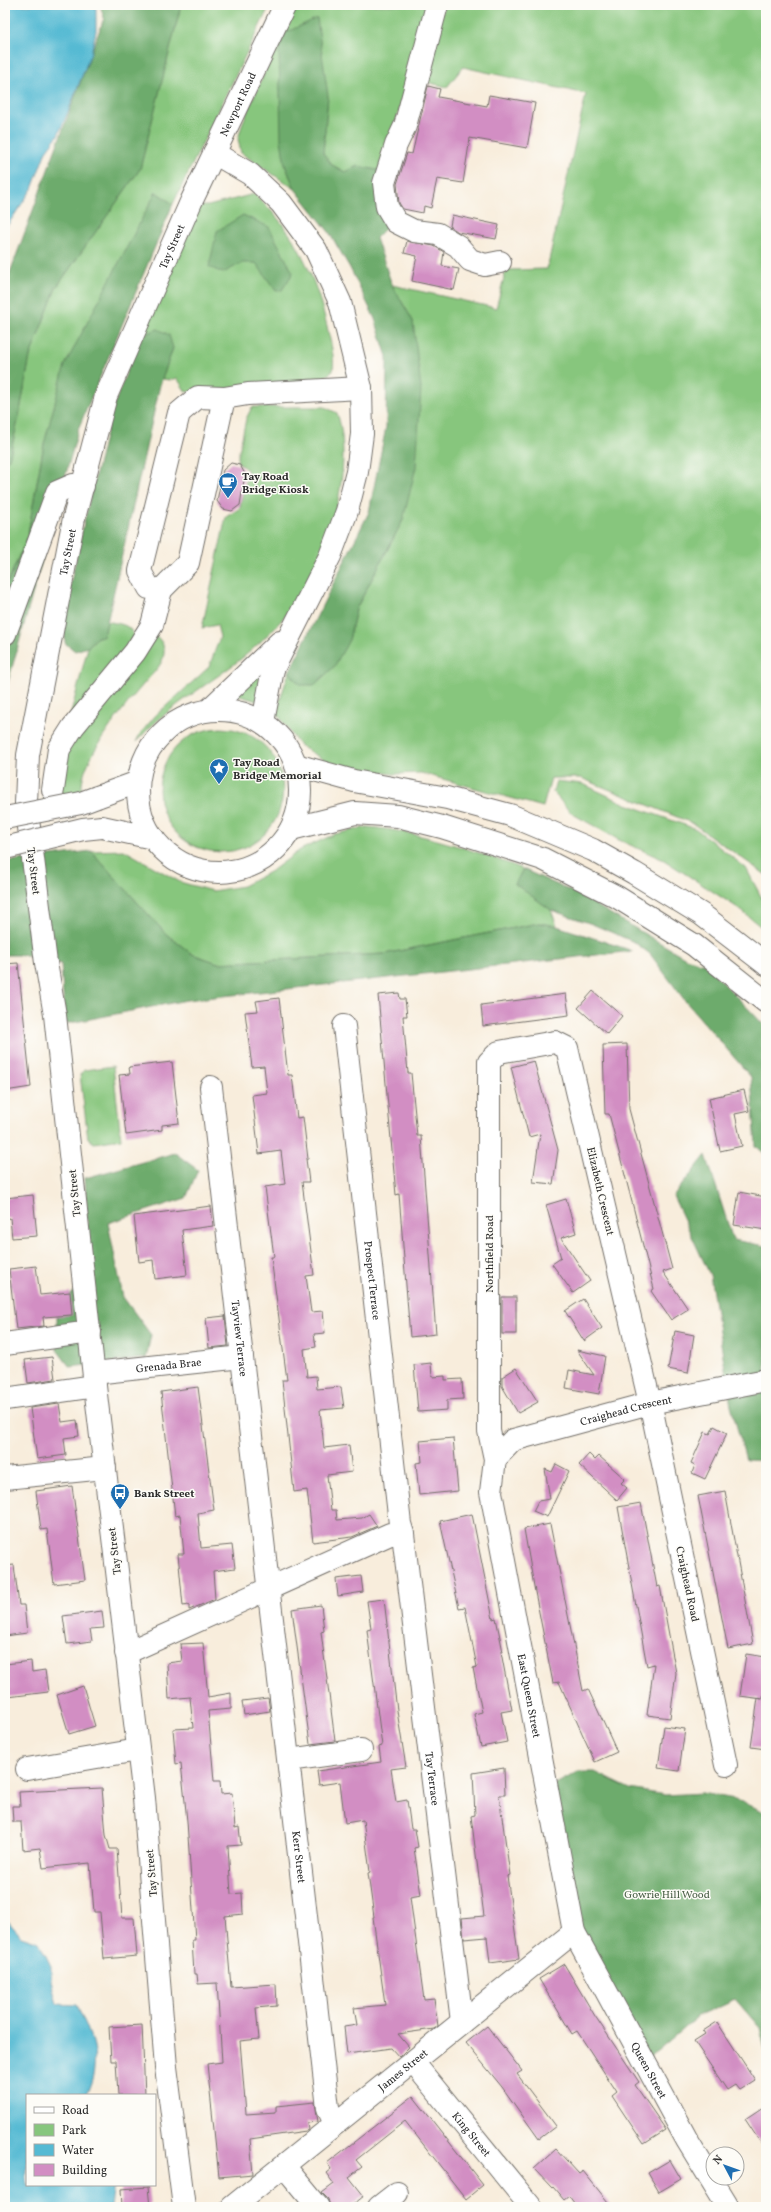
<svg xmlns="http://www.w3.org/2000/svg" width="771" height="2212" font-family="Vollkorn,serif">
<style>
.green{fill:#87c67d;stroke:#597854}
.forest{fill:#6dab6c;stroke:#4c6b4c}
.water{fill:#55bad3;stroke:#40727f}
.building{fill:#d28ec3}
.lines{fill:none;stroke-linecap:round;stroke-linejoin:round}
.minor-casing{stroke:#736f69;stroke-width:24}
.major-casing{stroke:#736f69;stroke-width:24}
.highway-casing{stroke:#736f69;stroke-width:24}
.minor{stroke:#fff;stroke-width:22}
.major{stroke:#fff;stroke-width:22}
.highway{stroke:#fff;stroke-width:22}
.highway-bridge-casing{stroke:#736f69;stroke-width:24;stroke-linecap:butt}
.highway-bridge{stroke:#fff;stroke-width:22}
.labels{text-anchor:middle;stroke-width:3;stroke-linejoin:round;paint-order:stroke}
.street-label{font-size:11px;fill:#2b2b2b;stroke:#fdfcf7}
.poi-label{font-size:11px;font-weight:bold;fill:#2b2b2b;stroke:#fdfcf7;text-anchor:start}
.park-label{font-size:11px;fill:#4b6148;stroke:#fdfcf7}
</style>
<rect width="100%" height="100%" fill="#fdfcf7"/>
<filter id="ink" filterUnits="userSpaceOnUse"><feTurbulence type="fractalNoise" baseFrequency=".025" numOctaves="2"/><feDisplacementMap in="SourceGraphic" scale="8" xChannelSelector="R" yChannelSelector="G"/><feConvolveMatrix kernelMatrix="1 2 1 2 8 2 1 2 1" color-interpolation-filters="sRGB"/></filter>
<filter id="wash" filterUnits="userSpaceOnUse"><feTurbulence type="fractalNoise" baseFrequency=".012" numOctaves="4" result="noise"/><feDisplacementMap in="SourceGraphic" scale="16" xChannelSelector="R" yChannelSelector="G"/><feGaussianBlur stdDeviation="0.9" result="paint"/><feColorMatrix in="noise" values="0 0 0 0 0 0 0 0 0 0 0 0 0 0 0 0 0 1.4 0 .05"/><feComposite in="paint" operator="in"/></filter>
<g filter="url(#wash)">
<rect width="100%" height="100%" fill="#f8eddc"/>
<!-- green -->
<g class="green">
<polygon points="181,5 270,5 173,204 156,192 44,444 27,539 5,588 5,461 9,459 19,416 30,356 56,288 140,169"/>
<polygon points="294,5 431,5 381,171 358,166 345,172 332,165 323,153 328,96 285,165 295,189 241,153 238,139 243,122"/>
<polygon points="444,5 766,5 766,875 692,823 581,778 551,778 543,807 421,773 393,774 334,766 299,745 276,712 289,672 300,684 349,640 356,609 403,520 413,321 392,285 496,308 506,270 547,269 586,94 463,67 447,87 422,81"/>
<path d="M254 194C296 231 314 273 327 326 330 341 335 355 333 371L317 383 186 392 177 378 170 380 162 379 173 348 140 336 198 206H208Z"/>
<path d="M252 407H325L337 413C347 440 343 482 336 509 329 535 322 565 306 588 291 613 257 648 233 665 200 690 164 710 136 742L140 734 155 716 209 667 220 637 217 625 202 628 226 517 240 508 248 471 237 461 246 419Z"/>
<path d="M106 621C123 625 132 623 136 643L70 717 88 647 97 637 104 636Z"/>
<path d="M155 635C160 639 165 645 164 653 164 665 149 677 142 686 124 707 78 763 82 791L43 802 56 758Z"/>
<polygon points="269,656 260,702 230,693"/>
<circle cx="221" cy="790" r="62"/>
<polygon points="556,781 583,784 626,804 696,829 746,868 766,906 766,931 738,908 664,860 619,840 571,813 553,792"/>
<path d="M368 827C421 832 473 850 523 869L516 884 551 910 557 926 539 923 384 954 218 963 192 954 166 934 91 851 124 850 180 882 212 891 243 886 273 870 300 850 335 834Z"/>
<polygon points="113,1066 121,1139 94,1143 88,1138 80,1075 84,1070"/>
</g>
<!-- forest -->
<g class="forest">
<polygon points="100,5 181,5 140,169 56,288 30,356 19,416 9,459 5,461 5,286 104,18"/>
<polygon points="317,18 328,96 323,153 332,165 345,172 358,166 381,171 379,180 386,228 376,238 392,285 413,321 421,388 416,467 403,520 356,609 349,640 334,667 314,685 300,685 289,672 369,512 386,427 387,357 375,319 350,268 329,232 295,189 285,165 281,140 279,49 285,33"/>
<polygon points="156,192 173,204 79,427 5,693 5,588 27,539 44,444 65,365"/>
<polygon points="243,215 269,227 293,273 282,290 276,291 256,263 242,263 223,273 209,267 217,231"/>
<polygon points="158,329 169,335 173,348 160,385 104,636 97,637 88,647 75,651 65,643 64,628 68,595 85,518 111,413 140,336"/>
<polygon points="91,851 166,934 192,954 218,963 384,954 539,923 557,926 633,951 187,1000 65,1024 61,964 26,955 5,955 5,865 10,861"/>
<polygon points="523,869 575,893 686,958 705,964 766,1027 766,1155 756,1146 751,1077 686,1002 650,954 634,942 592,924 551,910 515,884"/>
<polygon points="175,1153 198,1170 186,1198 108,1223 123,1297 151,1335 146,1358 70,1367 57,1350 57,1305 90,1279 85,1178"/>
<polygon points="706,1155 733,1240 766,1246 766,1461 746,1460 731,1406 710,1275 673,1196"/>
<polygon points="578,1772 595,1772 630,1789 665,1795 702,1793 735,1799 766,1813 766,2054 760,2028 735,1999 698,2016 657,2051 643,2060 574,1932 548,1788"/>
</g>
<!-- water -->
<g class="water">
<polygon points="5,5 96,5 96,31 91,53 68,112 58,135 46,151 32,189 5,229"/>
<path d="M5 1918 21 1936 39 1942 51 1966V1981L57 2004 77 2005C92 2038 103 2059 86 2095H27V2185H114L111 2207H5Z"/>
</g>
<g id="blocks">
<!-- building -->
<g class="building">
<polygon points="428,86 440,89 438,97 487,106 489,95 535,103 527,148 470,138 463,183 437,179 431,208 424,206 423,213 403,209 399,203 397,184 407,153 412,154"/>
<polygon points="452,215 499,225 496,239 458,232 450,226"/>
<polygon points="407,241 434,246 444,252 442,266 459,269 454,290 412,281 417,256 404,253"/>
<polygon points="231,463 240,465 245,474 240,505 232,511 223,509 217,501 223,470"/>
<polygon points="18,963 31,1087 5,1091 5,964"/>
<polygon points="593,991 622,1016 607,1034 578,1008"/>
<polygon points="399,993 400,999 405,999 407,1016 403,1016 408,1073 411,1073 417,1136 421,1136 436,1334 410,1337 399,1194 396,1195 378,995"/>
<polygon points="566,994 569,1015 483,1026 481,1005"/>
<polygon points="279,998 288,1075 292,1075 297,1118 303,1117 308,1159 306,1159 309,1182 302,1182 314,1275 306,1276 311,1312 323,1311 325,1333 314,1334 316,1347 304,1349 307,1377 316,1376 317,1389 341,1387 344,1408 320,1410 323,1438 324,1448 349,1445 352,1472 327,1475 331,1510 336,1510 337,1520 362,1518 369,1514 377,1526 352,1537 313,1542 307,1490 294,1492 282,1380 287,1380 271,1257 274,1257 265,1187 285,1184 281,1151 259,1154 252,1095 267,1093 264,1066 252,1067 245,1012 258,1011 256,1001"/>
<polygon points="627,1044 629,1109 672,1269 663,1272 688,1309 671,1320 651,1291 654,1289 633,1206 609,1114 605,1114 603,1045"/>
<polygon points="534,1061 558,1150 553,1184 533,1182 540,1134 529,1137 511,1067"/>
<polygon points="172,1062 179,1123 162,1125 162,1130 126,1135 119,1075 130,1074 129,1067"/>
<polygon points="744,1090 749,1111 735,1114 742,1146 720,1151 709,1098"/>
<polygon points="739,1192 766,1197 766,1230 734,1225"/>
<polygon points="33,1195 37,1236 12,1238 10,1218 5,1219 5,1198"/>
<polygon points="566,1199 576,1233 561,1238 590,1281 573,1293 552,1264 561,1258 546,1205"/>
<polygon points="211,1206 213,1226 182,1230 187,1275 155,1279 153,1260 139,1262 134,1216"/>
<polygon points="36,1266 40,1295 70,1292 72,1315 43,1317 44,1326 16,1329 9,1269"/>
<rect x="502" y="1297" width="14" height="37"/>
<polygon points="583,1299 602,1328 584,1341 565,1311"/>
<polygon points="225,1316 228,1346 209,1348 206,1318"/>
<polygon points="675,1331 694,1335 688,1373 668,1369"/>
<polygon points="577,1350 605,1356 599,1394 566,1388 569,1370 594,1375"/>
<polygon points="52,1357 55,1379 28,1383 25,1360"/>
<polygon points="431,1363 432,1377 445,1376 445,1380 462,1379 463,1399 447,1400 447,1410 418,1412 414,1365"/>
<polygon points="516,1368 538,1402 518,1413 502,1386 502,1377"/>
<polygon points="198,1387 214,1510 198,1513 201,1548 232,1545 235,1568 213,1571 215,1599 189,1610 189,1605 183,1606 178,1554 184,1554 180,1515 175,1516 161,1392"/>
<polygon points="59,1404 62,1422 77,1420 79,1436 64,1438 66,1455 37,1459 30,1408"/>
<polygon points="714,1426 727,1433 705,1479 692,1473 695,1465 691,1463 705,1432 710,1434"/>
<polygon points="453,1438 458,1491 419,1495 416,1463 422,1462 420,1441"/>
<polygon points="589,1454 595,1460 599,1456 625,1479 621,1483 627,1488 617,1500 579,1465"/>
<polygon points="556,1464 569,1471 547,1517 533,1511 538,1501 550,1499 545,1469 552,1472"/>
<polygon points="72,1486 85,1580 54,1584 47,1529 41,1530 36,1491"/>
<polygon points="725,1491 753,1644 728,1649 698,1496"/>
<polygon points="641,1503 657,1587 660,1586 676,1673 670,1718 647,1715 654,1664 647,1666 618,1507"/>
<polygon points="472,1514 493,1619 496,1618 503,1652 501,1652 512,1710 501,1712 507,1742 481,1747 474,1714 482,1712 473,1668 477,1667 465,1607 459,1608 440,1521"/>
<polygon points="550,1524 583,1691 588,1689 617,1752 595,1762 559,1682 553,1683 535,1592 524,1529"/>
<polygon points="14,1565 19,1605 24,1605 27,1633 5,1636 5,1566"/>
<polygon points="361,1576 363,1592 338,1596 336,1579"/>
<polygon points="384,1599 397,1711 406,1767 391,1769 396,1802 407,1800 411,1829 415,1829 418,1847 414,1848 421,1895 410,1897 424,2000 434,1999 438,2026 434,2029 398,2034 409,2047 399,2057 391,2048 347,2054 344,2027 357,2025 354,2008 385,2005 373,1917 374,1917 368,1873 370,1872 363,1820 345,1823 340,1782 319,1785 317,1771 381,1762 379,1747 382,1746 367,1630 371,1629 367,1601"/>
<polygon points="321,1605 324,1631 321,1632 335,1741 310,1744 292,1609"/>
<polygon points="102,1611 104,1628 90,1629 92,1641 67,1644 63,1616"/>
<polygon points="203,1643 208,1697 231,1693 231,1709 208,1711 214,1781 220,1781 221,1794 232,1793 235,1828 239,1827 241,1845 228,1846 231,1894 242,1893 243,1914 225,1916 231,1987 276,1984 277,2006 256,2008 259,2039 240,2041 246,2114 276,2112 276,2106 315,2102 318,2122 307,2123 308,2130 306,2131 250,2139 253,2174 219,2177 207,2064 222,2062 217,1983 198,1984 197,1974 194,1974 192,1940 195,1940 187,1821 181,1763 176,1764 173,1729 193,1728 190,1697 169,1699 167,1663 182,1661 180,1644"/>
<polygon points="746,1654 766,1657 763,1699 766,1699 766,1749 751,1747 758,1698 762,1699 740,1696"/>
<polygon points="31,1661 32,1672 45,1670 48,1692 8,1697 5,1664"/>
<polygon points="83,1686 95,1726 69,1734 57,1695"/>
<polygon points="268,1698 270,1711 244,1715 242,1701"/>
<polygon points="664,1726 685,1729 679,1771 658,1768"/>
<polygon points="504,1768 505,1795 499,1795 510,1875 507,1876 519,1959 490,1963 487,1937 464,1939 462,1918 484,1916 471,1816 475,1815 473,1773"/>
<polygon points="102,1788 106,1835 110,1849 117,1849 122,1918 134,1918 137,1956 104,1959 100,1912 94,1912 90,1863 43,1868 40,1848 23,1850 21,1822 13,1822 12,1806 20,1806 19,1792"/>
<polygon points="564,1964 595,2016 639,2082 635,2085 666,2130 644,2144 612,2096 617,2092 577,2031 572,2034 539,1979"/>
<polygon points="717,2022 755,2080 739,2090 735,2085 727,2090 694,2041 705,2034 703,2031"/>
<polygon points="142,2025 145,2095 118,2095 116,2061 111,2061 109,2027"/>
<polygon points="487,2026 522,2071 517,2074 556,2126 539,2139 502,2087 466,2043"/>
<polygon points="413,2096 483,2185 466,2199 405,2121 356,2160 362,2167 349,2177 364,2196 350,2207 330,2207 328,2199 322,2193 334,2184 326,2173 331,2169 327,2163"/>
<polygon points="766,2105 766,2151 745,2119"/>
<polygon points="556,2149 579,2174 583,2171 612,2207 577,2207 569,2196 564,2200 553,2187 552,2188 534,2169"/>
<polygon points="670,2160 681,2179 659,2192 648,2173"/>
<polygon points="148,2187 150,2207 122,2207 121,2189"/>
</g>
</g>
</g>
<g filter="url(#ink)">
<use href="#blocks" fill-opacity="0" stroke="#736f69" stroke-width="1"/>
<g class="lines">
<defs>
<g id="minor">
<polyline points="437,5 405,126 396,145 384,183 387,207 396,222 414,231 438,234 458,246 470,260 485,265 500,262"/>
<polyline points="224,398 188,563 161,590 149,588 140,571 179,413 198,397 224,398 248,394 361,388"/>
<polyline points="5,634 57,492 73,485 83,486"/>
<polyline points="53,790 59,749 73,727 135,652 152,625 161,590"/>
<path id="s1" d="M344 1026 400 1524 403 1534 462 2022"/>
<path id="s2" d="M211 1087 328 2108 335 2124"/>
<polyline points="5,1344 90,1332"/>
<path id="s3" d="M94 1373 242 1357"/>
<polyline points="5,1399 95,1386"/>
<path id="s4" d="M495 1459 513 1440 650 1403 766 1380"/>
<polyline points="5,1478 105,1468"/>
<polyline points="126,1653 390,1534 403,1534"/>
<polyline points="289,1760 361,1750"/>
<path id="s5" d="M726 1765 653 1416 567 1048 555 1042 499 1052 489 1062V1431L495 1459 491 1492 574 1932 687 2140 728 2207"/>
<polyline points="27,1769 138,1750"/>
<path id="s6" d="M413 2062 531 2207"/>
<polyline points="284,2166 318,2207"/>
<path id="s7" d="M232 2207 574 1932"/>
<polyline points="379,2207 397,2193"/>
</g>
<g id="major">
<polyline points="214,153 250,174 281,203 316,250 340,302 361,388 362,434 357,472 347,511 330,556 273,669 263,722"/>
<polyline points="209,710 280,642"/>
<path id="s8" d="M184 2207 166 2067 144 1798 95 1386 55 1015 46 963 26 803 28 755 74 518 106 396 191 202 285 5"/>
</g>
<g id="highway">
<circle cx="219" cy="791" r="81"/>
<polyline points="296,765 354,781 447,798 510,815 593,850 634,873 701,914 766,964"/>
<polyline points="97,797 138,782"/>
<polyline points="102,827 153,838"/>
<polyline points="291,829 355,813 398,816 442,827 543,859 617,897 694,945 766,1002"/>
</g>
</defs>
<!-- minor casing -->
<use href="#minor" class="minor-casing"/>
<!-- major casing -->
<use href="#major" class="major-casing"/>
<!-- highway casing -->
<use href="#highway" class="highway-casing"/>
<!-- minor -->
<use href="#minor" class="minor"/>
<!-- major -->
<use href="#major" class="major"/>
<!-- highway -->
<use href="#highway" class="highway"/>
<defs>
<g id="highway-bridge">
<polyline points="5,818 81,803 97,797"/>
<polyline points="5,848 83,829 102,827"/>
</g>
</defs>
<!-- highway-bridge casing -->
<use href="#highway-bridge" class="highway-bridge-casing"/>
<!-- highway-bridge -->
<use href="#highway-bridge" class="highway-bridge"/>
</g>
</g>
<!-- icons -->
<defs>
<symbol id="cafe-pin" viewBox="-11 -11 22 30"><path d="M0 17L-7.5 6A9.5 9.5 0 1 1 7.5 6Z" fill="#1f6fb2" stroke="#fdfcf7"/><path d="M-5.5-4.5H6V0H3Q3 3.5 0 3.5H-2.5Q-5.5 3.5-5.5 0ZM3-3.2v2h1.7v-2ZM-6 4.5H4V6H-6Z" fill="#fff"/></symbol>
<symbol id="sight-pin" viewBox="-11 -11 22 30"><path d="M0 17L-7.5 6A9.5 9.5 0 1 1 7.5 6Z" fill="#1f6fb2" stroke="#fdfcf7"/><path d="M0-6L1.8-2.2L6-1.7L2.9 1.2L3.7 5.4L0 3.3L-3.7 5.4L-2.9 1.2L-6-1.7L-1.8-2.2Z" fill="#fff"/></symbol>
<symbol id="bus-pin" viewBox="-11 -11 22 30"><path d="M0 17L-7.5 6A9.5 9.5 0 1 1 7.5 6Z" fill="#1f6fb2" stroke="#fdfcf7"/><path d="M-5-6H5V4H4V6H2V4H-2V6H-4V4H-5ZM-3.5-4V0h7V-4ZM-3.5 1.2v1.5H-2V1.2ZM2 1.2v1.5H3.5V1.2Z" fill="#fff"/></symbol>
</defs>
<g fill-rule="evenodd">
<use href="#cafe-pin" x="217" y="471" width="22" height="30"/>
<use href="#sight-pin" x="208" y="757" width="22" height="30"/>
<use href="#bus-pin" x="109" y="1482" width="22" height="30"/>
</g>
<g class="labels">
<!-- street labels -->
<g class="street-label">
<text dy="4" stroke="none"><textPath href="#s8" startOffset="2149">Newport Road</textPath></text>
<text dy="4" stroke="none"><textPath href="#s8" startOffset="1992">Tay Street</textPath></text>
<text dy="4" stroke="none"><textPath href="#s8" startOffset="1668">Tay Street</textPath></text>
<text transform="translate(34 871) rotate(83)" y="4">Tay Street</text>
<text transform="translate(601 1191) rotate(77)" y="4">Elizabeth Crescent</text>
<text transform="translate(74 1193) rotate(-96)" y="4">Tay Street</text>
<text transform="translate(489 1254) rotate(-90)" y="4">Northfield Road</text>
<text dy="4" stroke="none"><textPath href="#s1" startOffset="256">Prospect Terrace</textPath></text>
<text dy="4" stroke="none"><textPath href="#s2" startOffset="253">Tayview Terrace</textPath></text>
<text dy="4" stroke="none"><textPath href="#s3" startOffset="75">Grenada Brae</textPath></text>
<text dy="4" stroke="none"><textPath href="#s4" startOffset="143">Craighead Crescent</textPath></text>
<text transform="translate(114 1551) rotate(-97)" y="4">Tay Street</text>
<text transform="translate(688 1584) rotate(78)" y="4">Craighead Road</text>
<text dy="4" stroke="none"><textPath href="#s5" startOffset="1457">East Queen Street</textPath></text>
<text dy="4" stroke="none"><textPath href="#s1" startOffset="758">Tay Terrace</textPath></text>
<text dy="4" stroke="none"><textPath href="#s2" startOffset="775">Kerr Street</textPath></text>
<text transform="translate(151 1873) rotate(-95)" y="4">Tay Street</text>
<text dy="4" stroke="none"><textPath href="#s7" startOffset="219">James Street</textPath></text>
<text dy="4" stroke="none"><textPath href="#s5" startOffset="1855">Queen Street</textPath></text>
<text dy="4" stroke="none"><textPath href="#s6" startOffset="93">King Street</textPath></text>
</g>
<!-- poi labels -->
<g class="poi-label">
<text x="242" y="480">Tay Road<tspan x="242" dy="13">Bridge Kiosk</tspan></text>
<text x="233" y="766">Tay Road<tspan x="233" dy="13">Bridge Memorial</tspan></text>
<text x="134" y="1497">Bank Street</text>
</g>
<!-- park labels -->
<g class="park-label">
<text x="667" y="1898">Gowrie Hill Wood</text>
</g>
</g>
<!-- margin -->
<rect width="771" height="2212" fill="none" stroke="#fdfcf7" stroke-width="20"/>
<!-- legend -->
<rect x="26" y="2094" width="130" height="92" fill="#fdfcf7" stroke="#a9a8a5"/>
<rect x="34" y="2107" width="20" height="6" fill="#ffffff" stroke="#a9a8a5"/>
<text x="62" y="2114" font-size="12" fill="#2b2b2b">Road</text>
<rect x="34" y="2124" width="20" height="12" fill="#87c67d" stroke="#a9a8a5"/>
<text x="62" y="2134" font-size="12" fill="#2b2b2b">Park</text>
<rect x="34" y="2144" width="20" height="12" fill="#55bad3" stroke="#a9a8a5"/>
<text x="62" y="2154" font-size="12" fill="#2b2b2b">Water</text>
<rect x="34" y="2164" width="20" height="12" fill="#d28ec3" stroke="#a9a8a5"/>
<text x="62" y="2174" font-size="12" fill="#2b2b2b">Building</text>
<!-- north arrow -->
<g transform="translate(725 2166) rotate(311)"><circle r="19" fill="#fdfcf7" stroke="#a9a8a5"/>
<path d="M0-3L7 15L0 10L-7 15Z" fill="#1f6fb2"/>
<text y="-6" font-size="11" font-weight="bold" text-anchor="middle" fill="#2b2b2b">N</text>
</g>
</svg>
